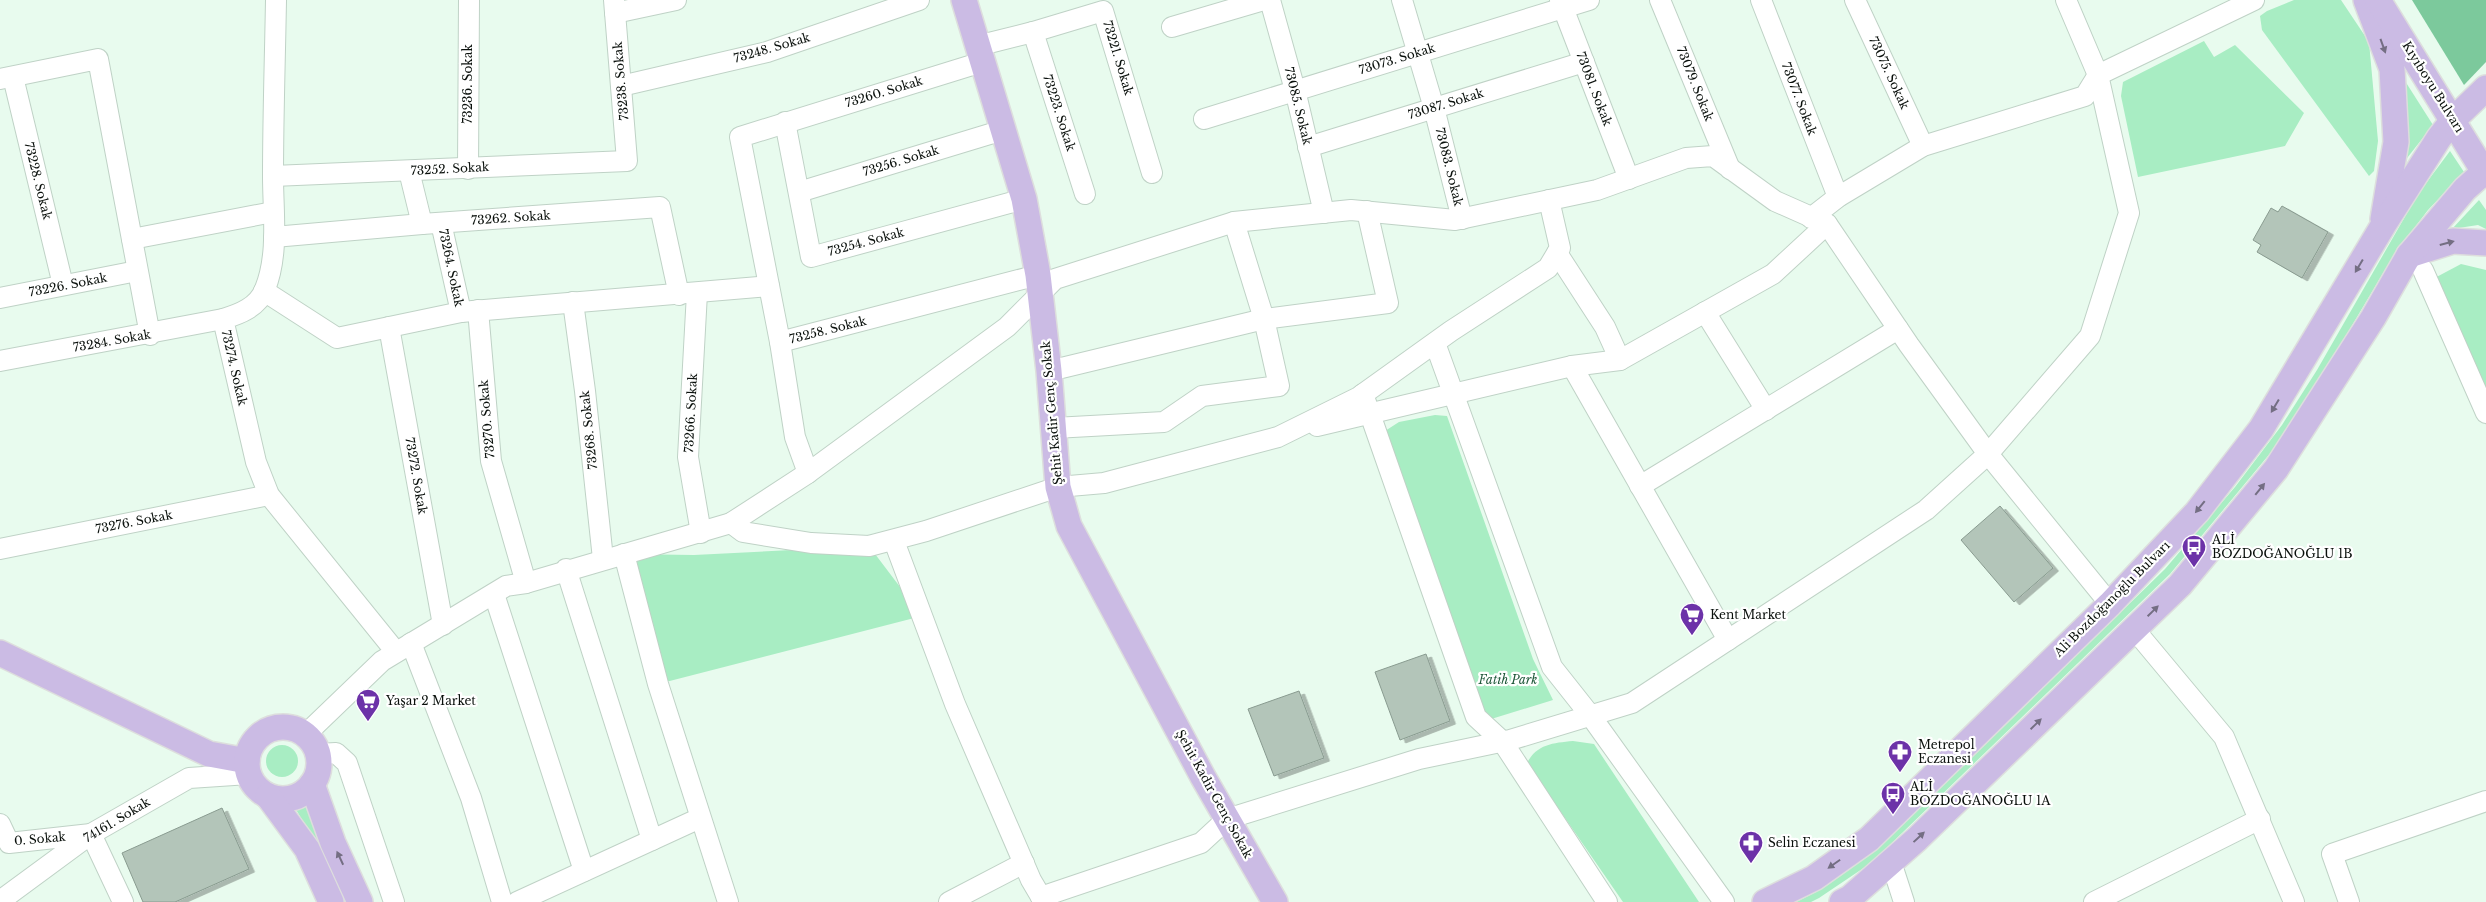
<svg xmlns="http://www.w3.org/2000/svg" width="2486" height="902" font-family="'Libre Baskerville',serif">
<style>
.green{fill:#a8edc3}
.water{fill:#7cc99c}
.building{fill:#b3c5b9;stroke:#899b90;filter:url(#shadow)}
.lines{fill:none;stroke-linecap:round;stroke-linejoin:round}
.minor-casing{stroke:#bfd2c6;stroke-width:22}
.major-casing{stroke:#dddedd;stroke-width:28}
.minor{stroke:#fff;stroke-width:20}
.major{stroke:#cbbbe4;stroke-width:25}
.oneway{fill:#746e83}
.labels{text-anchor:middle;stroke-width:4.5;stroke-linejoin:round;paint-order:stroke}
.street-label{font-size:12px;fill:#0a100c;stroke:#fff}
.poi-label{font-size:12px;fill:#0a100c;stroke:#fff;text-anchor:start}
.park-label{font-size:12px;font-style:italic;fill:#1f583a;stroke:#fff}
</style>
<defs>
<filter id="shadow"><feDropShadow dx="5.5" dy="3" stdDeviation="0" flood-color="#0004"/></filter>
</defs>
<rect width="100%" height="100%" fill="#e8fbee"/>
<!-- green -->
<g class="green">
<polygon points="2294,0 2341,0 2369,42 2378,141 2374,171 2369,176 2262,30 2260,16 2267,11"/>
<polygon points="2204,41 2214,57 2235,45 2304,113 2285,146 2138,177 2121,96 2123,82"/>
<polygon points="2398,70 2433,125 2400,167"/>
<polygon points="2450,151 2464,172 2428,210 2395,253 2322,376 2277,445 2170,574 1871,863 1819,898 1811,902 1796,902 1816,892 1884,843 2165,569 2235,487 2282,425 2317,370 2418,194"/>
<polygon points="2479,200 2486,210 2486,229 2478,225 2452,229"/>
<polygon points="2461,264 2486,270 2486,425 2429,281"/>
<polygon points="1435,415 1447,416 1533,659 1553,700 1488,720 1385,431 1399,422"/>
<polygon points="869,546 922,616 658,684 624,554 694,555"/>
<path d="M1573 741 1594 744 1699 902H1623L1527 763C1537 744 1553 743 1573 741Z"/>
<circle cx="282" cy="761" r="16"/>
<polygon points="308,801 347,902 344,902 319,849 294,806"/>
</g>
<!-- water -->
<polygon class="water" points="2412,0 2486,0 2486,62 2464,85"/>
<!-- building -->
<g class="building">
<polygon points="2282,206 2328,232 2302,278 2257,252 2261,245 2253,240 2271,208 2278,212"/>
<polygon points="2000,506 2053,568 2014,602 1961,540"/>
<polygon points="1426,654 1450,721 1400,740 1375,672"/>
<polygon points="1299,691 1324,758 1274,776 1248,709"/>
<polygon points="222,808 249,869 175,902 143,902 122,853"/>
</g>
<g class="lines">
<defs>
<g id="minor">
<path d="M276 0C275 59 273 117 273 176 273 213 279 254 265 289 258 307 240 314 223 319L256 462 269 495 396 652"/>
<polyline points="1270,0 1295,90 1324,213"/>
<polyline points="1402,0 1434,108 1462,219"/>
<polyline points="1560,0 1629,179"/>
<polyline points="1660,0 1730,169"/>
<polyline points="1761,0 1838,197"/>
<polyline points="1855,0 1923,146"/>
<polyline points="615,13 676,0"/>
<polyline points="1172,27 1264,0"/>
<polyline points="1033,32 1085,194"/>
<polyline points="977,46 1033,32 1103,11 1152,173"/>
<polyline points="982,62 740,137 780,342 1038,275"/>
<polyline points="13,77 63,285"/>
<polyline points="0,79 98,59 150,335"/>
<polyline points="621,86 767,52 919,0"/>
<polyline points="1204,119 1589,0"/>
<polyline points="785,122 811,257 1024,199"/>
<polyline points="1308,147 1584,62"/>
<polyline points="468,169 469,0"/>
<polyline points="409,171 422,224"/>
<polyline points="273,176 627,161 614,0"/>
<polyline points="799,192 1003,130"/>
<polyline points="1811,218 1838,197 1923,146 2085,96 2098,75 2254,0"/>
<polyline points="441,223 461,312"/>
<polyline points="274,237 422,224 660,207 679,295"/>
<polyline points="132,239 273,212"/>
<polyline points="2423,270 2486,413"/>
<polyline points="264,291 337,338 461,312 769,286"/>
<polyline points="697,293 688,457 701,533"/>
<polyline points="0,298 137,271"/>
<polyline points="573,302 585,391 603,559"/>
<polyline points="478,310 491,461 526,583"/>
<polyline points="1705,312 1766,410"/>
<polyline points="389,327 443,625"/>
<polyline points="780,342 795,437 808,473"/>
<polyline points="1435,343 1552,667 1590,715 1724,902"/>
<polyline points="1620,360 1773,274 1827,224"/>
<polyline points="0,361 223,319"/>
<polyline points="1572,366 1728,640"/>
<polyline points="1049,371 1264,319 1388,303 1367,211"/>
<polyline points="1363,394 1476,717 1502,741 1607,902"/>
<polyline points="1317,426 1572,366 1620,360 1605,327 1557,253"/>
<polyline points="1054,428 1164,422 1202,396 1279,386 1264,319 1234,222"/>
<polyline points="1640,486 1898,329"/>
<polyline points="731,523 743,532 811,543 869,546 926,531 1058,487 1104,483 1278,437 1359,397 1451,331 1548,268 1560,248 1549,200"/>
<polyline points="894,541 955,704 1031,880 1044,902"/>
<polyline points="0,549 269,495"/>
<polyline points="624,554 658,684 728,902"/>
<polyline points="566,569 652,840"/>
<polyline points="494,594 584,871"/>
<polyline points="2134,629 2224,737 2294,902"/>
<polyline points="411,643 471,798 502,902"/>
<polyline points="305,735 382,661 506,586 526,583 731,523 808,473 1007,327 1055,279 1234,222 1351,210 1455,220 1597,190 1686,158 1713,156 1775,201 1827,224 1909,345 1988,454 2110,604"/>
<polyline points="318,754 336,753 347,763 394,902"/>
<polyline points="0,824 9,843 91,834 123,902"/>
<polyline points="1891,862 1904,902"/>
<polyline points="1041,897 1201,843 1227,819 1419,759 1510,740 1632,703 1926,510 1988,454 2090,336 2129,213 2098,75 2066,0"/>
<polyline points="0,901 91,834 189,778 249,774"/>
<polyline points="517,902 700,818"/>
<polyline points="949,902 1024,863"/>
<polyline points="2094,902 2260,819"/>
<polyline points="2349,902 2332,854 2486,801"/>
</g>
<g id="major">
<polyline points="964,0 1024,199 1038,275 1049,371 1058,487 1069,526 1203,777 1275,902"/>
<polyline points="2366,0 2392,69 2396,142 2383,219"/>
<polyline points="2378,0 2486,175"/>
<polyline points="2409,255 2453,241 2486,243"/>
<polyline points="0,653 209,754 247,761"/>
<circle cx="283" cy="763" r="36"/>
<polyline points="312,784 333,843 360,902"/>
<polyline points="268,796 307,849 331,902"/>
<polyline points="1765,902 1814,878 1869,839 2110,604 2197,512 2261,429 2384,224 2439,138 2453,120 2486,88"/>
<polyline points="1842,902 1850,898 1917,839 2180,585 2276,469 2373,318 2409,255 2465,189 2484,172"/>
</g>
</defs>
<!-- minor casing -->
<use href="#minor" class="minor-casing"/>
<!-- major casing -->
<use href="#major" class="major-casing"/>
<!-- minor -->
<use href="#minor" class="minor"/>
<!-- major -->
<use href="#major" class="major"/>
</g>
<!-- one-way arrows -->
<defs><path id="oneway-solid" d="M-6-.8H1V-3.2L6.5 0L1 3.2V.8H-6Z" transform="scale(1.25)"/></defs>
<g class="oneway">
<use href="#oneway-solid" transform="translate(2383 46) rotate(70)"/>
<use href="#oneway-solid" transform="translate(2447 243) rotate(-15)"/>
<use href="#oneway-solid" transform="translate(2359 266) rotate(121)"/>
<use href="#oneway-solid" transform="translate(2275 406) rotate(121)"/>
<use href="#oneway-solid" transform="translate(2260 489) rotate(-51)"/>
<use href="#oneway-solid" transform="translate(2200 507) rotate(129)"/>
<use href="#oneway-solid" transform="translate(2153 611) rotate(-44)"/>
<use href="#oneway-solid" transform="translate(2036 724) rotate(-44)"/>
<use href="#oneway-solid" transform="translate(1919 837) rotate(-43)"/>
<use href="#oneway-solid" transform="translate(340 858) rotate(-115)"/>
<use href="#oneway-solid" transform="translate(1834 864) rotate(145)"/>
</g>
<!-- icons -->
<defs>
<symbol id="bus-pin" viewBox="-11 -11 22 30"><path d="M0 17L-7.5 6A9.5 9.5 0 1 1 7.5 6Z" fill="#6c32a8" stroke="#fff"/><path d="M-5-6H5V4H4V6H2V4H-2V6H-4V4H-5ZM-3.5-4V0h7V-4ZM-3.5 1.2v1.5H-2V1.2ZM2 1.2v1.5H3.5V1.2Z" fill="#fff"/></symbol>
<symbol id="supermarket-pin" viewBox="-11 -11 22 30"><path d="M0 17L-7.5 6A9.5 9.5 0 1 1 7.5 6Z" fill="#6c32a8" stroke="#fff"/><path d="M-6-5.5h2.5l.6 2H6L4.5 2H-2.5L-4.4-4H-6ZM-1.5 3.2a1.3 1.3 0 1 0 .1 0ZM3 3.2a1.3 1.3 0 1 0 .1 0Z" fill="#fff"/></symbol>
<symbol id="pharmacy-pin" viewBox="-11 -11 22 30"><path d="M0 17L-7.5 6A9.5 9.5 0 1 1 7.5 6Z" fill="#6c32a8" stroke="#fff"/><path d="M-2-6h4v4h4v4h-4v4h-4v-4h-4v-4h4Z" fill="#fff"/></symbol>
</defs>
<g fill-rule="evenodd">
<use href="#bus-pin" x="2180" y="533" width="28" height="38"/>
<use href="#supermarket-pin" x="1678" y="601" width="28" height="38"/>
<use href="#supermarket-pin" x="354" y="687" width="28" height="38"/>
<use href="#pharmacy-pin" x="1886" y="738" width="28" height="38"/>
<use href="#bus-pin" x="1879" y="780" width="28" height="38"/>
<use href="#pharmacy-pin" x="1737" y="829" width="28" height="38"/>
</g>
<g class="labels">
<!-- street labels -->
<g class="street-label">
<text transform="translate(772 48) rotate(-16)" y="4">73248. Sokak</text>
<text transform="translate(1118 58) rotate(73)" y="4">73221. Sokak</text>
<text transform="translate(1397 59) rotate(-17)" y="4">73073. Sokak</text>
<text transform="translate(1889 73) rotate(65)" y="4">73075. Sokak</text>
<text transform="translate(621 81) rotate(-95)" y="4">73238. Sokak</text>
<text transform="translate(468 84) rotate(-90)" y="4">73236. Sokak</text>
<text transform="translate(1695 84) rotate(68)" y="4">73079. Sokak</text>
<text transform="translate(2433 87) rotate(58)" y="4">Kıyıboyu Bulvarı</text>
<text transform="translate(1594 89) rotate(69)" y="4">73081. Sokak</text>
<text transform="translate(884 92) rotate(-17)" y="4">73260. Sokak</text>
<text transform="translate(1799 99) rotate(69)" y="4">73077. Sokak</text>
<text transform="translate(1446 104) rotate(-17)" y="4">73087. Sokak</text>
<text transform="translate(1298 106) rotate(76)" y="4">73085. Sokak</text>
<text transform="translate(1059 113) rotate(72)" y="4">73223. Sokak</text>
<text transform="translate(901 161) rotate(-17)" y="4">73256. Sokak</text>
<text transform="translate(1449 167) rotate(76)" y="4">73083. Sokak</text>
<text transform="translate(450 169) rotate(-3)" y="4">73252. Sokak</text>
<text transform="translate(38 181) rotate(76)" y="4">73228. Sokak</text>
<text transform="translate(511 218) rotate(-4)" y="4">73262. Sokak</text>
<text transform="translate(866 242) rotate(-15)" y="4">73254. Sokak</text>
<text transform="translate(451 268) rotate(78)" y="4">73264. Sokak</text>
<text transform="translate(68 285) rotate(-11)" y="4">73226. Sokak</text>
<text transform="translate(828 330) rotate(-14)" y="4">73258. Sokak</text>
<text transform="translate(112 341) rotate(-10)" y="4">73284. Sokak</text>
<text transform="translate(234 368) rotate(77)" y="4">73274. Sokak</text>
<text transform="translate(691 413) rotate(-87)" y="4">73266. Sokak</text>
<text transform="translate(1052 413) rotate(-95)" y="4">Şehit Kadir Genç Sokak</text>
<text transform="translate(487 419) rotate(-95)" y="4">73270. Sokak</text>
<text transform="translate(589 430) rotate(-96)" y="4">73268. Sokak</text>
<text transform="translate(416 476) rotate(80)" y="4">73272. Sokak</text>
<text transform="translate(134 522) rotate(-11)" y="4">73276. Sokak</text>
<text transform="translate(2112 599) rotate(-45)" y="4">Ali Bozdoğanoğlu Bulvarı</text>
<text transform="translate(1214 794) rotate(61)" y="4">Şehit Kadir Genç Sokak</text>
<text transform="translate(117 820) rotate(-31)" y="4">74161. Sokak</text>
<text transform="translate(40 839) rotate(-5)" y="4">0. Sokak</text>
</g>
<!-- poi labels -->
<g class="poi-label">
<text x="2212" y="544">ALİ<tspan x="2212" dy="14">BOZDOĞANOĞLU 1B</tspan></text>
<text x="1710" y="619">Kent Market</text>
<text x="386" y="705">Yaşar 2 Market</text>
<text x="1918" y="749">Metrepol<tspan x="1918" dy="14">Eczanesi</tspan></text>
<text x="1910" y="791">ALİ<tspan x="1910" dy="14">BOZDOĞANOĞLU 1A</tspan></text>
<text x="1768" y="847">Selin Eczanesi</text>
</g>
<!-- park labels -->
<g class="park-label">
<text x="1508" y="684">Fatih Park</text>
</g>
</g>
</svg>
